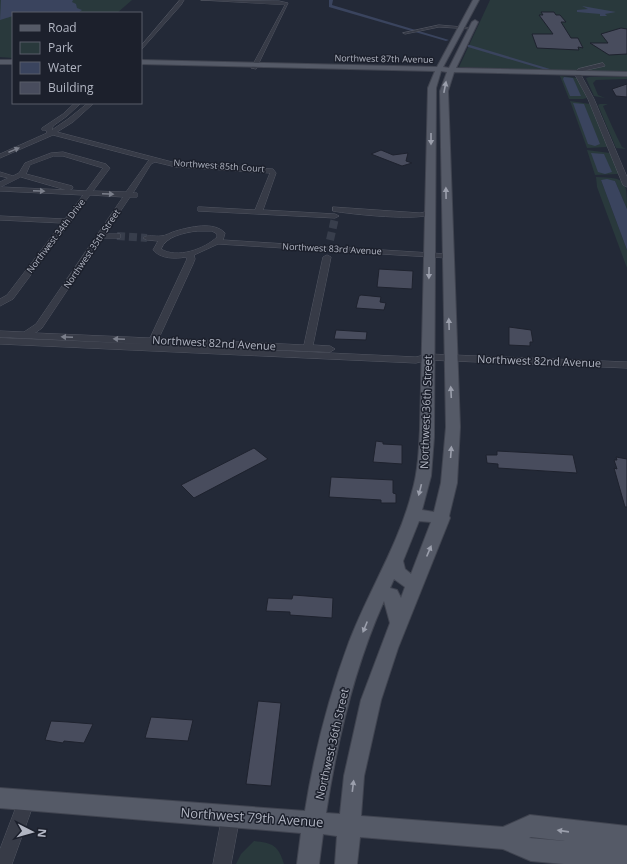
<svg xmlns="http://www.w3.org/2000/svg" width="627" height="864" font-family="'Open Sans',sans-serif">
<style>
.green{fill:#29393c}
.water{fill:#3a445e}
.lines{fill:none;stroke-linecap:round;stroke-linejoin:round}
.canal{fill:#3a445e;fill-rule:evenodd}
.building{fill:#484c5d;stroke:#1e222e}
.minor-tunnel{stroke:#383e4c;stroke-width:8;stroke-dasharray:8 4;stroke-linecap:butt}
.minor-casing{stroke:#525662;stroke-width:1}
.major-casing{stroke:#404450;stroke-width:2}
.minor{fill:#373b47;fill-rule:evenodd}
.major{fill:#555a67;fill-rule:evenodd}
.oneway{fill:#9b9fac}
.oneway2{fill:#7b7f8b}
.labels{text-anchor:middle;stroke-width:3;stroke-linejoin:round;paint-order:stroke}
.far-street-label{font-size:9px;fill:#b2b6c3;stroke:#1c202c}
.street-label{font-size:11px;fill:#b2b6c3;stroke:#1c202c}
.near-street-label{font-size:13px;fill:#b2b6c3;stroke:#1c202c}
</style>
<rect width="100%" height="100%" fill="#232937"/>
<!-- green -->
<g class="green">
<polygon points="0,0 132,0 117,13 13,13 13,58 0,57"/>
<polygon points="490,0 627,0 627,73 459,67"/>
<polygon points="560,76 577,78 587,98 583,99 569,99"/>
<polygon points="589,77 627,77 627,79 596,80 593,83 598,95 605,98 594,96 586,78"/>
<polygon points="570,101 590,104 608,146 607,147 587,148"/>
<path d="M600 104H608L603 106C609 120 615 133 622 147L626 149 616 148 598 105Z"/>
<polygon points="587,150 610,153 619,172 618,174 595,175"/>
<path d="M596 177C626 178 627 179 627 209L615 181 601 180 627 250V268L597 187Z"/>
<path d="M254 841C273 843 278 845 284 864H236L241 854Z"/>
</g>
<!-- water -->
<g class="water">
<polygon points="1,0 73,0 72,2 76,4 77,8 82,10 78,13 13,13 13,16 0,20"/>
<polygon points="582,6 616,12 605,14 607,16 600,16 600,14 577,12 577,10 588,9"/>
<polygon points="564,77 573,78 581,96 570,96 563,79"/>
<polygon points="573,103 584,104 600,144 595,146 588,144"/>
<polygon points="591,153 604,154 612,172 605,174 598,172"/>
<polygon points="607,179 615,181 627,209 627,250 601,180"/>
</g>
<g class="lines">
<!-- canal -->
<g class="canal">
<polygon points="329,0 333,0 332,5 449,40 446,41 329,7"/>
<polygon points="468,45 470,45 550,69 546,70 468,47"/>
</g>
</g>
<!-- building -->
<g class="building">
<polygon points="541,12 554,12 556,15 560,15 566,22 561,22 571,38 578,38 583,48 578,47 579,50 537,48 532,34 553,34 539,15 543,15"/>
<polygon points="621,28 627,29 627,54 609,55 590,43 608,43 601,34"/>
<polygon points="627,84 627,97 616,96 612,89"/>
<polygon points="381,150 393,155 408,153 406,161 412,163 402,166 371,154"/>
<polygon points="379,269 413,271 412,289 377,287"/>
<polygon points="361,295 381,297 380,302 386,303 384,310 356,308 359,296"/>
<polygon points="509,327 531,330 533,342 530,342 530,346 509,345"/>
<polygon points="336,330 367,332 366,340 334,339"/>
<polygon points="376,441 383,442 383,444 402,445 402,464 373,462"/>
<polygon points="254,448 268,459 194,498 181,485"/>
<polygon points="497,451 573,455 577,473 498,468 498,464 487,463 486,455 497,455"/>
<polygon points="616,457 627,459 627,507 625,507 614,468 617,469 614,460 617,460"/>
<polygon points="331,477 393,480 393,493 396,494 396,503 381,503 381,500 329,497"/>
<polygon points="293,595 333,598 332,618 290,615 290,612 266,611 268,598 292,599"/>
<polygon points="258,701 281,703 271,786 246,784"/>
<polygon points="151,717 193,720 188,741 145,738"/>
<polygon points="51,721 68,722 93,724 84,743 64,741 63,743 45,740"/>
</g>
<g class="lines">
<!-- minor-tunnel -->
<g class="minor-tunnel">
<polyline points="117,236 147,238"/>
<polyline points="330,240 335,218"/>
</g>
<defs>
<g id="minor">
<polygon points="180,0 184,0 181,5 141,50 141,46"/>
<polygon points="201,0 279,1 288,3 256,69 251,68 285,5"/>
<polygon points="439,25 474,28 472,29 439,27 405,34 403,33"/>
<polygon points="603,63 605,66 582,71 580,73 594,99 627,177 627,187 623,185 588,99 574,73 578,69"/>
<path d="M75 103H81L67 116 53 126 52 130 68 119 88 103H94L73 122 57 132 176 163 273 169 276 173 263 210 335 214 339 216 335 218 198 211V207H201L255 210 270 173 176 167 155 162 151 164 133 193H137V197H130L105 234H120V238H102L42 328 35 333 150 338 187 259 186 257C175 259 161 259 153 250L158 241 147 240 143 238C148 234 155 237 161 236 166 236 171 232 176 231 190 227 214 221 225 233L223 240 447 254 451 256 447 258 218 244 194 255 195 259 193 264 159 338 304 345 323 257 327 255 331 257 313 345 330 346 335 349 330 352 156 345 416 357 428 354 627 362V368L428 360 416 363 0 344V338L147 344 0 337V331L24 332 36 324 123 197 90 195 13 299 0 306V299L7 295 62 223 0 220V216L65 219 83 195 0 191V182L8 178 0 176V172L13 176 19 173 25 163 51 153 63 152 106 164 110 168 93 191 126 192 149 160 53 135 0 158V154L47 133 46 130H42V128L63 114ZM54 156H63L103 168 86 191 70 190 73 188 72 186 26 174 30 165ZM21 177 66 190H68L1 187ZM196 231H212L217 234V237C205 249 177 259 161 249 166 236 184 233 196 231Z"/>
<path d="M333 207 420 213 430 211 434 213C423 222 349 214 333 211Z"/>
<polygon points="27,792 33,794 35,800 12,864 0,864 0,849 21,794"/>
<polygon points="231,808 237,810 240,816 231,864 213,864 222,816 225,810"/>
</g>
<g id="major">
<path d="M473 0H479L443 67 449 68 472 22 475 20 478 22 456 68 627 72V76L454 72 448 91 460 427 457 483 449 516 450 518 398 648 381 700 364 776 361 816 503 827 530 815 627 826V864H564L531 861 503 849 360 837 357 864H335L337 836 323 834 319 864H297L301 833 0 808V788L305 811C314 754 329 696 349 642 369 590 399 544 412 492 418 472 419 450 420 429L428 88 435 71 141 64V60L437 67ZM441 71 447 72 440 91 446 427 441 483 434 512 422 510 431 476 434 437 436 88ZM419 521 431 522 411 574 405 569 403 561ZM394 579 405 587 401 598 397 590 390 588ZM384 601 390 623 361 700 344 776 340 814 326 813C337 741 354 668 384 601ZM531 837 565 841 529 838Z"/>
<rect x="0" y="60" width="13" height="4"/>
</g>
</defs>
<!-- minor casing -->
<use href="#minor" class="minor-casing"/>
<!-- major casing -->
<use href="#major" class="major-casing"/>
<!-- minor -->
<use href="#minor" class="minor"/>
<!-- major -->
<use href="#major" class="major"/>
</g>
<!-- one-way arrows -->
<defs><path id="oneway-solid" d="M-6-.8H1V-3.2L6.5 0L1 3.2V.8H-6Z"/></defs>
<g class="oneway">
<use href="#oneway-solid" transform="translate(445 87) rotate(-79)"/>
<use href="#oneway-solid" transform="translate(431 139) rotate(90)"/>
<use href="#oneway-solid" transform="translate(446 193) rotate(-91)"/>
<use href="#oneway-solid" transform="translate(429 273) rotate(91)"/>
<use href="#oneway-solid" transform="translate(449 324) rotate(-92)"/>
<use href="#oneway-solid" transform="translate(451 392) rotate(-93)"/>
<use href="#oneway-solid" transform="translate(451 452) rotate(-86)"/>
<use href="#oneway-solid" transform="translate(420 490) rotate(104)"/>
<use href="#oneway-solid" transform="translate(429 551) rotate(-67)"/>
<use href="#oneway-solid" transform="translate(365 627) rotate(112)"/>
<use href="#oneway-solid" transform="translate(353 786) rotate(-83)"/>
<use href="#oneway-solid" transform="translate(563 831) rotate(-172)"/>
</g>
<g class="oneway2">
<use href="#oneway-solid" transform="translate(14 150) rotate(-22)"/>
<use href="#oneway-solid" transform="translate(39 191) rotate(3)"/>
<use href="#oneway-solid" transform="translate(108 194) rotate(3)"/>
<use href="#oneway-solid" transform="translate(67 337) rotate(-178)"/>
<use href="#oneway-solid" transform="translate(119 339) rotate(-177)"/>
</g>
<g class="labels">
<!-- far-street labels -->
<g class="far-street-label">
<text transform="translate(384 59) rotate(1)" y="3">Northwest 87th Avenue</text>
<text transform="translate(219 166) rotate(4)" y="3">Northwest 85th Court</text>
<text transform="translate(56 236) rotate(-53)" y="3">Northwest 34th Drive</text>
<text transform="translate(92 249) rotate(-56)" y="3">Northwest 35th Street</text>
<text transform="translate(332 249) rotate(3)" y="3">Northwest 83rd Avenue</text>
</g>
<!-- street labels -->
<g class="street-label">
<text transform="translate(214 343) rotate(3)" y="4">Northwest 82nd Avenue</text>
<text transform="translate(539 361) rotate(2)" y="4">Northwest 82nd Avenue</text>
<text transform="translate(426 412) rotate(-88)" y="4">Northwest 36th Street</text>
<text transform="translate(332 744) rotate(-77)" y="4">Northwest 36th Street</text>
</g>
<!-- near-street labels -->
<g class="near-street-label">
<text transform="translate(252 817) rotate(4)" y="5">Northwest 79th Avenue</text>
</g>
</g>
<!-- legend -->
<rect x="12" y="12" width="130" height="92" fill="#1c202c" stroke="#585c68"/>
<rect x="20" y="25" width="20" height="6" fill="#555a67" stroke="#585c68"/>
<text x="48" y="32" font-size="12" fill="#b2b6c3">Road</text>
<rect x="20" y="42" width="20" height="12" fill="#29393c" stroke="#585c68"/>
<text x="48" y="52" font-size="12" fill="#b2b6c3">Park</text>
<rect x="20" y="62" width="20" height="12" fill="#3a445e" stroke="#585c68"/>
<text x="48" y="72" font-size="12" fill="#b2b6c3">Water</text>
<rect x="20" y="82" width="20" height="12" fill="#484c5d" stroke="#585c68"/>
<text x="48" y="92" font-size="12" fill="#b2b6c3">Building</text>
<!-- north arrow -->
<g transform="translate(32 832) rotate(96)" stroke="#1c202c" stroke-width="3" paint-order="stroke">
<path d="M0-3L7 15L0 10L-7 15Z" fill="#b2b6c3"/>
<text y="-6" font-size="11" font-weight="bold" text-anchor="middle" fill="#b2b6c3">N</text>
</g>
</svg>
